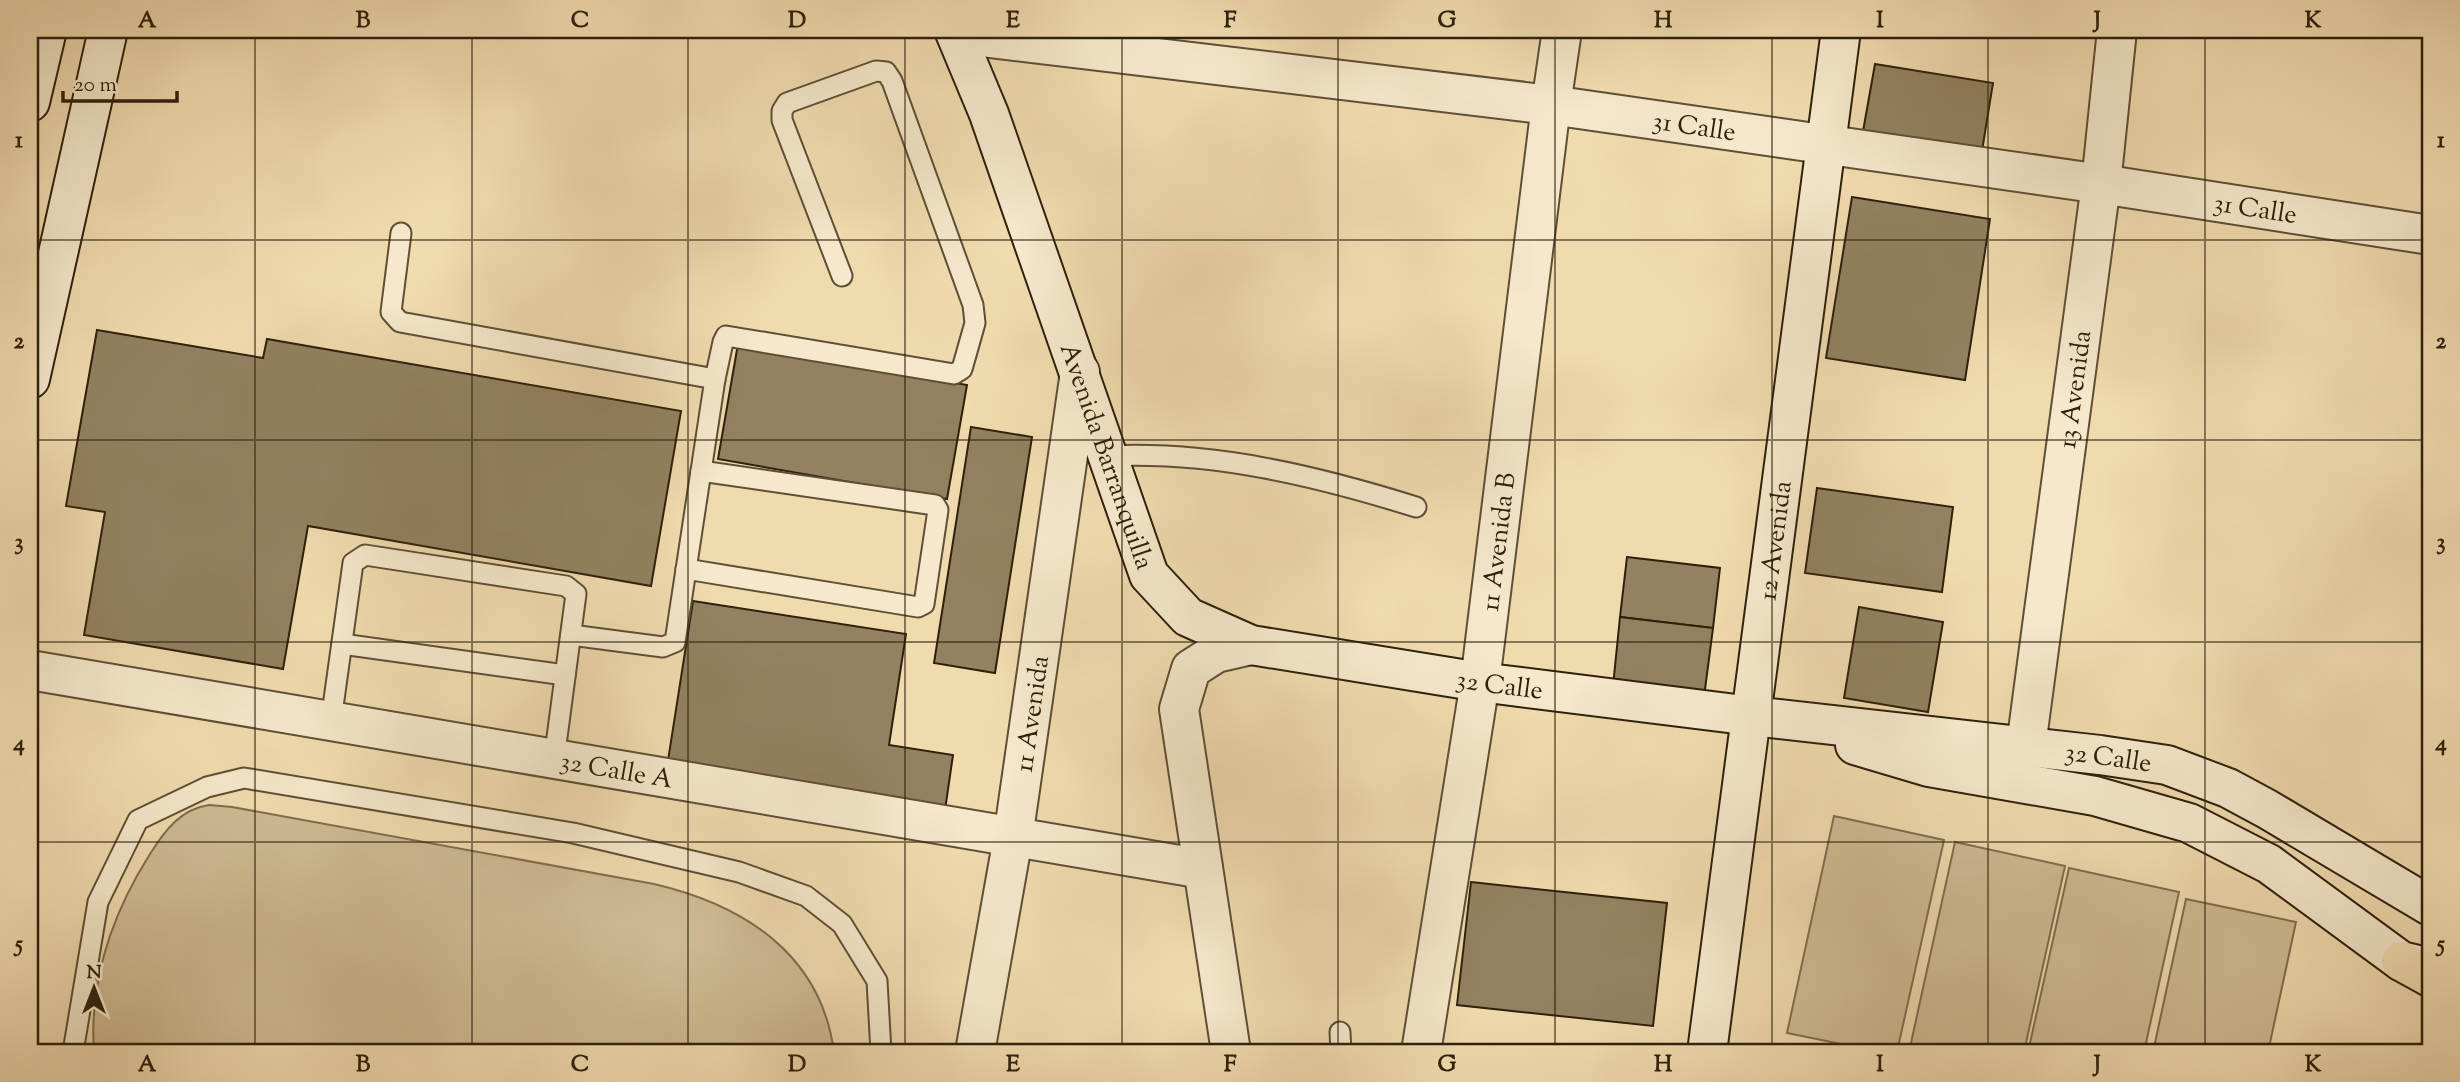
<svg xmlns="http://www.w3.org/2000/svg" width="2460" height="1082" font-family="'Sorts Mill Goudy',serif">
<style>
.green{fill:#cfbb93;stroke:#7e6e50;stroke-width:2}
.building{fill:#938161;stroke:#2e200c;stroke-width:2}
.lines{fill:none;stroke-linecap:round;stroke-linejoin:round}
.service-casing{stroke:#5e4f35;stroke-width:23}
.minor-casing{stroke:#5e4f35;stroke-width:42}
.tertiary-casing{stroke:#5e4f35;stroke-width:42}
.secondary-casing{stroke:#2e200c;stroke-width:42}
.primary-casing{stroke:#2e200c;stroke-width:42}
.service{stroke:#f5e8cb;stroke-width:19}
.minor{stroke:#f5e8cb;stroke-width:38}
.tertiary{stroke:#f5e8cb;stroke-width:38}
.secondary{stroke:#f5e8cb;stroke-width:38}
.primary{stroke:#f0dbaf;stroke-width:38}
.grid{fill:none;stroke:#2e200c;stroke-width:2;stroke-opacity:0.55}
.labels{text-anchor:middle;stroke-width:5;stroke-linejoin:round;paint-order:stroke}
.street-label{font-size:26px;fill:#2e200c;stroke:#f5e8cb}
.neatline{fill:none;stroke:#2e200c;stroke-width:2.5}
.grid-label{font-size:23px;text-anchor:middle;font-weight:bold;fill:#2e200c}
</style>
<rect width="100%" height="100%" fill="#f0dbaf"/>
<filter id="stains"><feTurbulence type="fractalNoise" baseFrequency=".00286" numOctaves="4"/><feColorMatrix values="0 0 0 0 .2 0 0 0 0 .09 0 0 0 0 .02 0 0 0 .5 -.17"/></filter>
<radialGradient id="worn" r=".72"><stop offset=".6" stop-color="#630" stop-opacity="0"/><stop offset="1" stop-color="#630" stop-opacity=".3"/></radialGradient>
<!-- green -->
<g class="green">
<path d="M209 805 232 807 654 884C744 905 821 954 834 1052H94C89 981 112 914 150 854 165 830 181 809 209 805Z"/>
<polygon points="1834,816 1944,840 1897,1052 1880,1052 1787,1033"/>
<polygon points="1955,842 2065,866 2024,1052 1909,1052"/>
<polygon points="2069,868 2179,892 2144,1052 2028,1052"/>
<polygon points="2186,899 2296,922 2268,1052 2153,1052"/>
</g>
<!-- building -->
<g class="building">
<polygon points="1875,64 1993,83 1981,157 1862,137"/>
<polygon points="1852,197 1990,219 1965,380 1826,358"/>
<polygon points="97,330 263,358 267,339 681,411 651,586 308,526 283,669 84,635 105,512 66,506"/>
<polygon points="738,344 967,385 947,499 718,459"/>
<polygon points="971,427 1032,437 995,673 934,663"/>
<polygon points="1817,488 1953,507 1942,592 1805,573"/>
<polygon points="1627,557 1720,568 1713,628 1620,617"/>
<polygon points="693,601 906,634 889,745 953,755 945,810 667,767"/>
<polygon points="1859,607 1943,622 1928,712 1844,698"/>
<polygon points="1620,617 1713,628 1704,697 1613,686"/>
<polygon points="1471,882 1667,903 1653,1026 1457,1005"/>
</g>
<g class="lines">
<defs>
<g id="service">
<polyline points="401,233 391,312 400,322 715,379 675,642 663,647 571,635"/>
<polyline points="715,379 723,342 726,336 954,374 962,369 975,323 973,305 892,81 886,72 876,71 787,103 782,111 782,120 842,276"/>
<path d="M1109 456C1213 451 1317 476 1416 507"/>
<polyline points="686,569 918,607 924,604 938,510 935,505 701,471"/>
<polyline points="342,644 565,675"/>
<polyline points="331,721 353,563 365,555 566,586 576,594 554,760"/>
<polyline points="1340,1032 1341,1052"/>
<polyline points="73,1052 98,902 138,820 207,787 244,778 573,833 739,872 806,896 842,924 877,981 881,1052"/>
</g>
<g id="minor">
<path id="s1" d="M30 670 1203 869"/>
<path id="s2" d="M2026 746 2101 184 2117 30"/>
<path id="s3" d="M975 1052 1013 838 1080 372"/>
<polyline points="1231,1052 1179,709 1191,669 1216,653 1251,645"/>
<path id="s4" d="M1421 1052 1480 682 1551 105 1562 30"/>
</g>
<g id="tertiary">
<path id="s5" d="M956 34 1551 105 2101 184 2430 235"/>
</g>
<g id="secondary">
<path id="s6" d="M954 30 989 114 1149 575 1188 617 1251 645 1480 682 1752 716 2100 755 2167 765 2228 788 2267 809 2430 906"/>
<polyline points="30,102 47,30"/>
<polyline points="30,379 108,30"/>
<polyline points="1855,745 1929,767 2095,796 2189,823 2269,864 2401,961 2430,968"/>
<path id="s7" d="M1707 1052 1841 30"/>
</g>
<polyline id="primary" points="2401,961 2430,977"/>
</defs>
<!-- service casing -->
<use href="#service" class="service-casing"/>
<!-- minor casing -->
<use href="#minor" class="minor-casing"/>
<!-- tertiary casing -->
<use href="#tertiary" class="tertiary-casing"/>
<!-- secondary casing -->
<use href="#secondary" class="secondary-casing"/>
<!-- primary casing -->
<use href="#primary" class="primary-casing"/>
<!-- service -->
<use href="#service" class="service"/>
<!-- minor -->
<use href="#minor" class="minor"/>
<!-- tertiary -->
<use href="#tertiary" class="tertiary"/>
<!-- secondary -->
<use href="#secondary" class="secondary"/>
<!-- primary -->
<use href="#primary" class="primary"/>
</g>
<!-- grid -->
<path class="grid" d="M255 30V1052M472 30V1052M688 30V1052M905 30V1052M1122 30V1052M1338 30V1052M1555 30V1052M1772 30V1052M1988 30V1052M2205 30V1052M30 240H2430M30 440H2430M30 642H2430M30 842H2430"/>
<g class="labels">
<!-- street labels -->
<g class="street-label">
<text dy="9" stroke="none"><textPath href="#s5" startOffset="744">31 Calle</textPath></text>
<text dy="9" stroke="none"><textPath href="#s5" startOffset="1311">31 Calle</textPath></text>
<text dy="9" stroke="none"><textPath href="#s2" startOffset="360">13 Avenida</textPath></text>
<text dy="9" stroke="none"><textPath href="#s6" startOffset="453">Avenida Barranquilla</textPath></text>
<text dy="9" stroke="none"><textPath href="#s7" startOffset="516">12 Avenida</textPath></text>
<text dy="9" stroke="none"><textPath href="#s4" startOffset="516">11 Avenida B</textPath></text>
<text dy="9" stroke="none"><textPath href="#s6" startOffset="957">32 Calle</textPath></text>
<text dy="9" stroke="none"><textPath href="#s3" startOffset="343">11 Avenida</textPath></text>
<text dy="9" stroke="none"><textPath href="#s6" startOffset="1570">32 Calle</textPath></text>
<text dy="9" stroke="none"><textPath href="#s1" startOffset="595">32 Calle A</textPath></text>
</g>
</g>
<!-- margin -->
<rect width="2460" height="1082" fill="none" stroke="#f0dbaf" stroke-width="77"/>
<!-- north arrow -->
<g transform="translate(94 988)" stroke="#f5e8cb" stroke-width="5" paint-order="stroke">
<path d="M0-5L12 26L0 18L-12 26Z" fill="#2e200c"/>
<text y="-10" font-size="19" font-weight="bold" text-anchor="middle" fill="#2e200c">N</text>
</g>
<!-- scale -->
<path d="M63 91v10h114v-10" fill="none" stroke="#2e200c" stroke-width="3.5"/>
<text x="74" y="91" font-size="21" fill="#2e200c" stroke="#f5e8cb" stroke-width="5" paint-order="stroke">20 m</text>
<rect x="38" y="38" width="2384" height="1006" class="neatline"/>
<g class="grid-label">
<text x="147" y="27">A</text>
<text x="363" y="27">B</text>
<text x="580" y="27">C</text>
<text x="797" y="27">D</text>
<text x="1013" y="27">E</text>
<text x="1230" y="27">F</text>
<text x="1447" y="27">G</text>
<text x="1663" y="27">H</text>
<text x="1880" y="27">I</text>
<text x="2097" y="27">J</text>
<text x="2313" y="27">K</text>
<text x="19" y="147">1</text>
<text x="2441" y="147">1</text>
<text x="19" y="348">2</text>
<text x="2441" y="348">2</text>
<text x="19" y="549">3</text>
<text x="2441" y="549">3</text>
<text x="19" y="750">4</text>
<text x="2441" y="750">4</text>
<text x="19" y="951">5</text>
<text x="2441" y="951">5</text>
<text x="147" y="1071">A</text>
<text x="363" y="1071">B</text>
<text x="580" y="1071">C</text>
<text x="797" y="1071">D</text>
<text x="1013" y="1071">E</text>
<text x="1230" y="1071">F</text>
<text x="1447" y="1071">G</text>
<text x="1663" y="1071">H</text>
<text x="1880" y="1071">I</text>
<text x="2097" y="1071">J</text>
<text x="2313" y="1071">K</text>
</g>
<rect width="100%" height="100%" filter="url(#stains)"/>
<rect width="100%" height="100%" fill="url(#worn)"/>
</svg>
